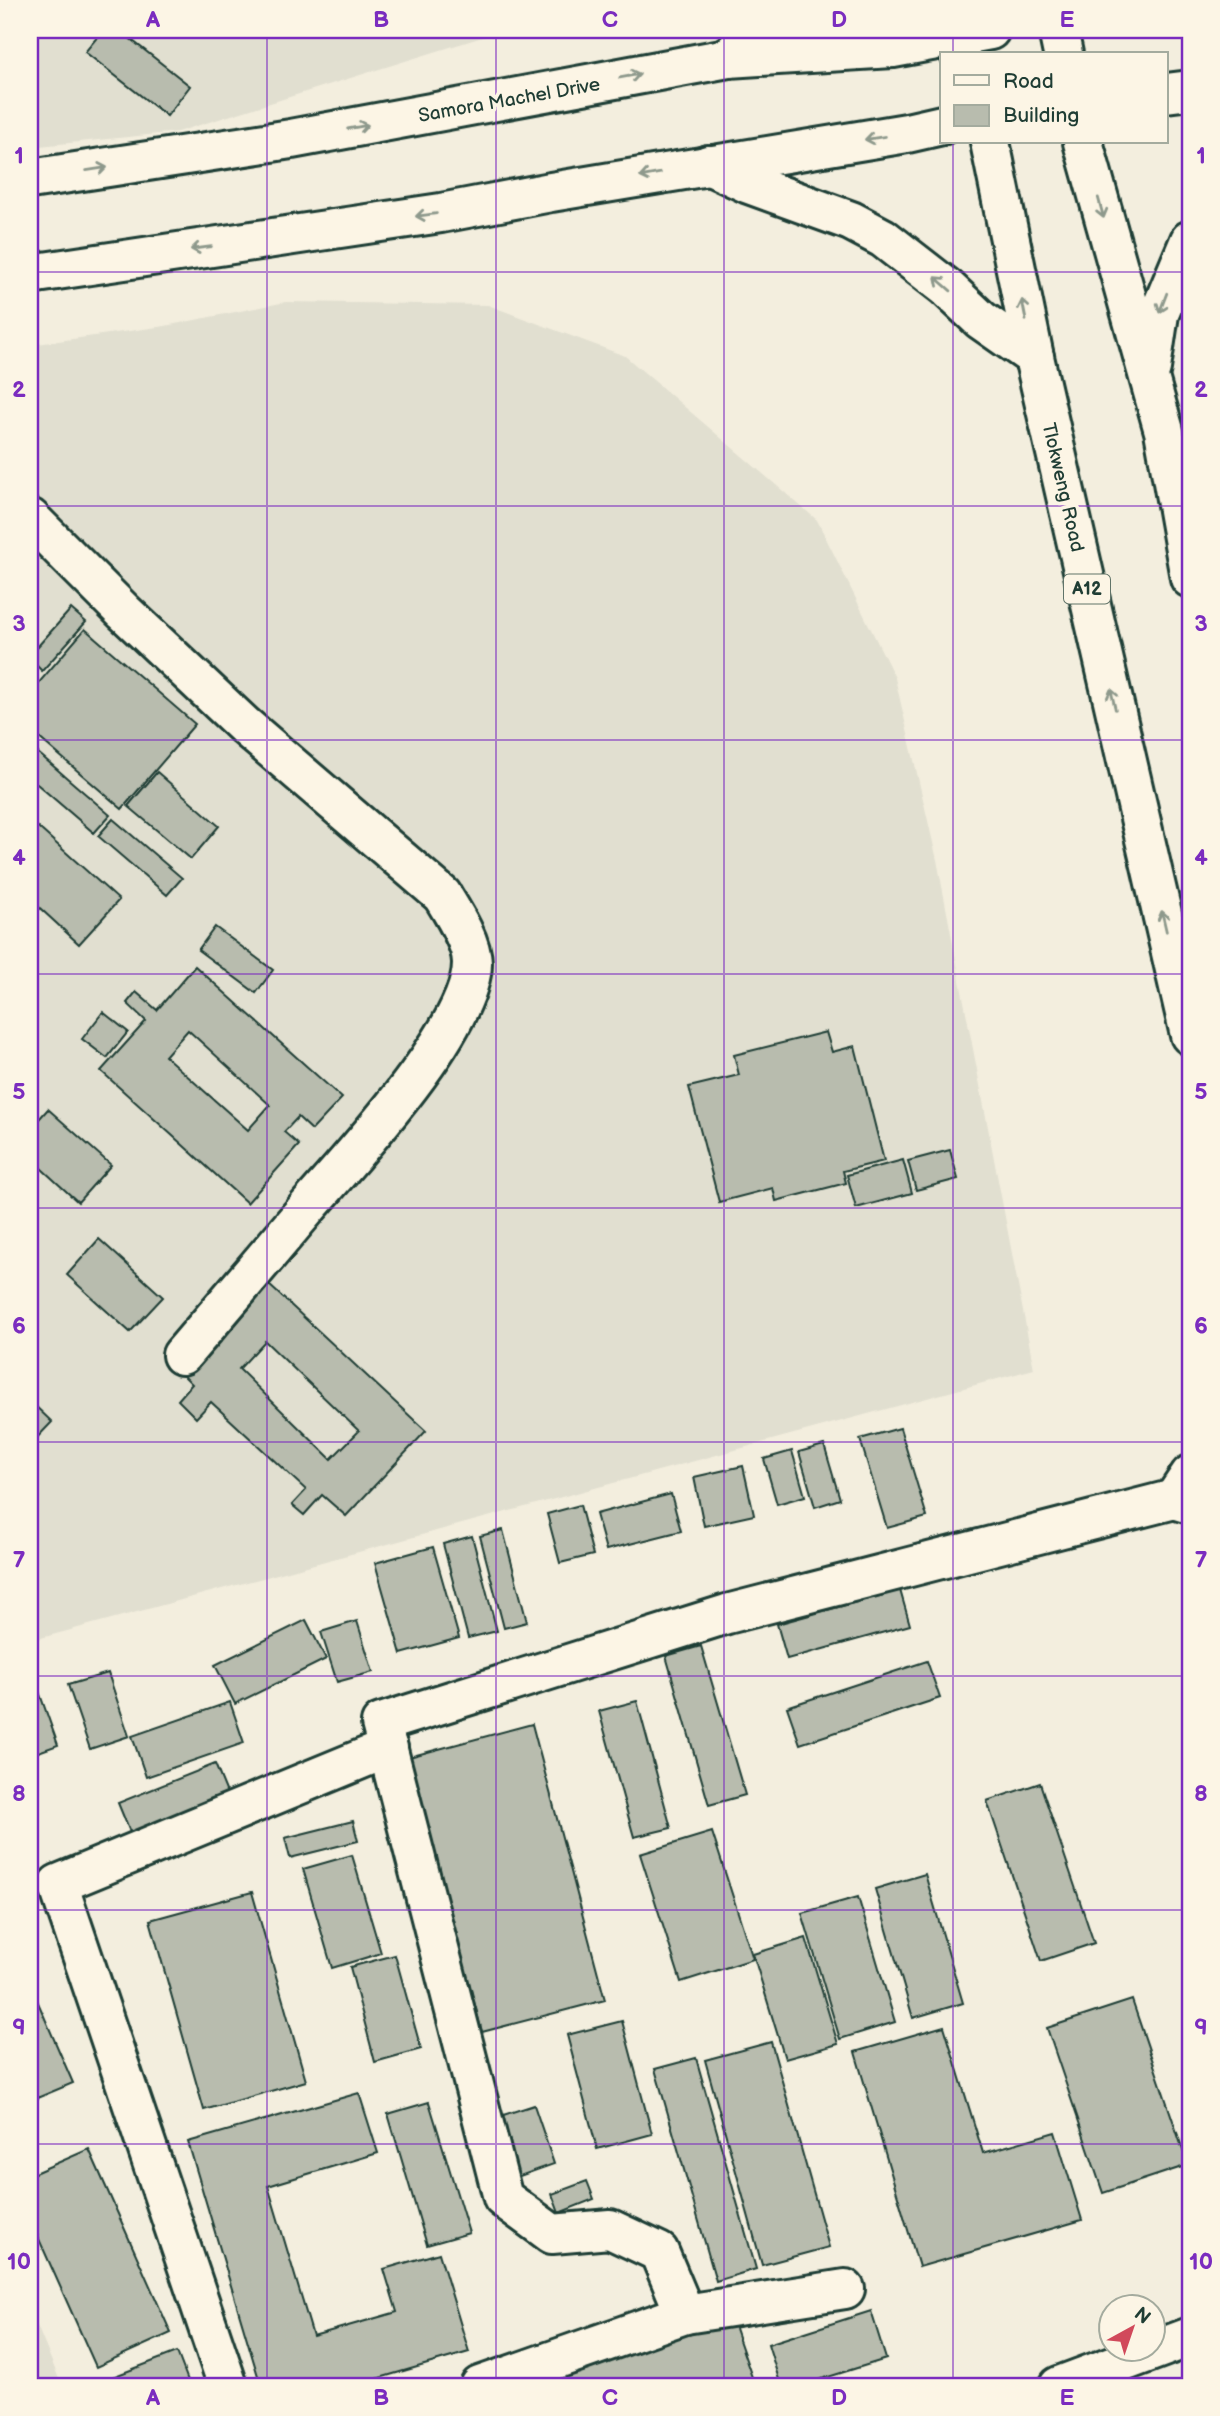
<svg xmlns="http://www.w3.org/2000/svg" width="1220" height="2416" font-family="'Balsamiq Sans',sans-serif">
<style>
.built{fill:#e1dfd0}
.building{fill:#b8bcae;stroke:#1f3d34;stroke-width:2;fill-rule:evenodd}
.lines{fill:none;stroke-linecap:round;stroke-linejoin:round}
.minor-casing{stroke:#1f3d34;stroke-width:44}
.secondary-casing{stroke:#1f3d34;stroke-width:44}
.primary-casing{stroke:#1f3d34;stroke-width:44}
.minor{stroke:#fcf5e5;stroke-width:38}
.secondary{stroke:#fcf5e5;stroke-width:38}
.primary{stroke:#fcf5e5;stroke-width:38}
.oneway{stroke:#8e998c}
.grid{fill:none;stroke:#7b2cbf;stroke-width:2;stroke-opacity:0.55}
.labels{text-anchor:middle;stroke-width:7;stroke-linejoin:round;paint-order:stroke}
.shield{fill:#fcf5e5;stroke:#617469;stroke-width:2}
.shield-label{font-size:18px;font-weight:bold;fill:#1f3d34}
.street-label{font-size:19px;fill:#1f3d34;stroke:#fcf5e5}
.neatline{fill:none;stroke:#7b2cbf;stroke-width:2.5}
.grid-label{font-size:23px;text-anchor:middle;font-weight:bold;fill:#7b2cbf}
</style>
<rect width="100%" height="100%" fill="#f3eede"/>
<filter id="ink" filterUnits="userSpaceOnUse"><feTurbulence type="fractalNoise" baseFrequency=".0143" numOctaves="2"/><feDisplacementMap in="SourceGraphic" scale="14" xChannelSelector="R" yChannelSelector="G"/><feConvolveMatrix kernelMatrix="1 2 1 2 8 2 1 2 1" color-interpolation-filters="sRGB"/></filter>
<g filter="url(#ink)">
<!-- built -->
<g class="built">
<polygon points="30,30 505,30 177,132 30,147"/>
<polygon points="286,302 488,305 625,356 817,520 895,678 937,860 1034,1369 30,1641 30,345 165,326"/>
<polygon points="30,2309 62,2386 30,2386"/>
</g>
<!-- building -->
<g class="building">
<polygon points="103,30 119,30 190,86 167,116 85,52"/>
<polygon points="71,609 86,622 42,671 30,659 30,655"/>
<polygon points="85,629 195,724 122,809 30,730 30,693"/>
<polygon points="30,746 110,815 94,833 30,778"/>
<polygon points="157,772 219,826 191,859 128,806"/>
<polygon points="113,819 182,878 167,895 98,836"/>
<polygon points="30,820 119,900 79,944 30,899"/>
<polygon points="215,927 273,970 256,993 198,950"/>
<path d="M195 966 342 1098 312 1130 298 1117 284 1132 299 1145 247 1203 101 1071 146 1021 127 1003 136 992 157 1010ZM188 1030 270 1105 248 1130 165 1056Z"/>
<polygon points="103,1012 128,1032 107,1058 82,1039"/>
<polygon points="826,1032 832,1052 855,1046 884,1161 843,1171 846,1183 776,1201 773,1188 719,1202 689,1087 739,1075 734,1055"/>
<polygon points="48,1109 111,1165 78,1202 30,1158 30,1129"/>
<polygon points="950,1150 958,1179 916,1190 908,1161"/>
<polygon points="903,1160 912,1193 856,1208 847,1175"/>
<polygon points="99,1239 163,1297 130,1332 67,1275"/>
<path d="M267 1283 426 1431 346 1516 322 1495 304 1515 292 1505 306 1490 211 1402 196 1418 178 1400 192 1384 182 1374ZM265 1341 359 1431 331 1459 239 1369Z"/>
<polygon points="30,1401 52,1422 30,1445"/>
<polygon points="900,1428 927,1517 887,1528 860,1439"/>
<polygon points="824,1445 840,1499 815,1507 799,1452"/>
<polygon points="792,1451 805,1496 777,1504 764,1459"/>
<polygon points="743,1466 754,1515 704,1526 694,1477"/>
<polygon points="671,1494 681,1531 606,1550 596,1514"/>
<polygon points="580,1505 593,1555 560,1563 547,1514"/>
<polygon points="503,1530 527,1622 504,1628 480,1536"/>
<polygon points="472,1536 497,1631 468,1638 443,1544"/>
<polygon points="433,1547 459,1638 401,1654 375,1563"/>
<polygon points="900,1590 910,1625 787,1659 777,1624"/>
<polygon points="306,1620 326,1659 235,1704 215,1665"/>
<polygon points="357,1621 373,1672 337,1682 321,1632"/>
<polygon points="701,1646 745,1795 709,1805 666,1656"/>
<polygon points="927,1661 940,1698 800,1744 787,1707"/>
<polygon points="108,1673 129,1736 90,1749 68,1685"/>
<polygon points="37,1686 58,1745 30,1755 30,1689"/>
<polygon points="637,1701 671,1828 634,1837 599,1711"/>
<polygon points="230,1702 244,1743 146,1777 132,1736"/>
<polygon points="532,1724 605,2000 482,2032 409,1757"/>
<polygon points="215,1764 231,1803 134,1842 118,1803"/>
<polygon points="1040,1783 1094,1943 1041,1961 987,1801"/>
<polygon points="353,1821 358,1841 290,1858 285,1838"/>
<polygon points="712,1832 753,1959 681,1982 640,1854"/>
<polygon points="352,1855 381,1953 332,1968 303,1869"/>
<polygon points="925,1874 963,2003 913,2018 875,1889"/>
<polygon points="252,1892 306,2081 204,2110 150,1920"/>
<polygon points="858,1897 895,2022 840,2039 802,1913"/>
<polygon points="806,1938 838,2044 785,2059 753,1954"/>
<polygon points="395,1955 421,2049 375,2062 350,1967"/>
<polygon points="30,1984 73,2083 30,2101"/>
<polygon points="1132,2000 1188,2165 1103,2193 1047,2028"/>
<polygon points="622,2021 652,2134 597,2149 567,2035"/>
<polygon points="944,2026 983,2153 1055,2132 1082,2220 919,2267 855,2052"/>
<polygon points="771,2042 829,2247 762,2265 705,2060"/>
<polygon points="696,2058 756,2269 716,2281 655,2069"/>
<polygon points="359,2093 378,2153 268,2186 313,2336 397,2312 384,2269 439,2253 469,2352 352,2386 261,2386 188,2142"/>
<polygon points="429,2102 469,2233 427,2245 388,2114"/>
<polygon points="534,2105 554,2164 514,2178 494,2118"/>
<polygon points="89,2149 171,2333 96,2367 30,2219 30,2175"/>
<polygon points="587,2181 594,2199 559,2213 552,2194"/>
<polygon points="871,2311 886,2359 799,2386 781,2386 768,2344"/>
<polygon points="730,2314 755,2386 566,2386 561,2372"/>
<polygon points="177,2352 190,2386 93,2386 92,2385"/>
</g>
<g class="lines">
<defs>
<g id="minor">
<path d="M30 518 124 612 245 726 442 895C453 913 472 942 472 963 472 1028 350 1158 307 1208 266 1257 224 1306 182 1355"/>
<polyline points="845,2289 685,2314 659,2252 610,2229 552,2234 503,2198 381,1723 727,1614 1190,1495"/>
<polyline points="228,2386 58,1884 388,1748"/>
<polyline points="480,2386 685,2314"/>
<polyline points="1059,2386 1190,2337"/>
</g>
<g id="secondary">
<polyline points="1166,93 1190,90"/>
<polyline points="30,179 291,139 728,58 893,48 990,30"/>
<polyline points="30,274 441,213 551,192 907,133 942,125"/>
</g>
<g id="primary">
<polyline points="951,30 960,54"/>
<polyline points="1058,30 1063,54"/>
<polyline points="728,58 757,30"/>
<polyline points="990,142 1034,357 1190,1035"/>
<polyline points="1083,142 1164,431 1190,578"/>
<polyline points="708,165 749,184 851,221 883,238 946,287 981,320 1034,357"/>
<polyline points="1151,368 1159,314 1190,240"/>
<polyline points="1190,1475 1174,1499 1190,1504"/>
</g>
</defs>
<!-- minor casing -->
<use href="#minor" class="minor-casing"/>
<!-- secondary casing -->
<use href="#secondary" class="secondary-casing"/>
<!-- primary casing -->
<use href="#primary" class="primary-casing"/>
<!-- minor -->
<use href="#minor" class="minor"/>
<!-- secondary -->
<use href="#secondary" class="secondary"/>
<!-- primary -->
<use href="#primary" class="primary"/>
</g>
<!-- one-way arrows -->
<defs><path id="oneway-shaft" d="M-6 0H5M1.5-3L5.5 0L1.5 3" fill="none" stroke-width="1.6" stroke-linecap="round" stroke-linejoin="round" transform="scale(1.75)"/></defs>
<g class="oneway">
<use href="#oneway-shaft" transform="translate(630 76) rotate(-10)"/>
<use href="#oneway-shaft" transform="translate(358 127) rotate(-10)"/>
<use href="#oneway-shaft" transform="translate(875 138) rotate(171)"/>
<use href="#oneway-shaft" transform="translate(97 169) rotate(-9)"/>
<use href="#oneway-shaft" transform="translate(650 175) rotate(170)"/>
<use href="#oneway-shaft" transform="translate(1101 208) rotate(75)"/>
<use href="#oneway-shaft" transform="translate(426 215) rotate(172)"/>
<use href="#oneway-shaft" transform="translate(201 248) rotate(172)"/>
<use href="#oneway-shaft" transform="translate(943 284) rotate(-139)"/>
<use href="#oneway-shaft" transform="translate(1163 303) rotate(111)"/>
<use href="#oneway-shaft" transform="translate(1024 310) rotate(-101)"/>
<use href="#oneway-shaft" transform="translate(1113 699) rotate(-103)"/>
<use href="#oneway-shaft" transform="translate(1164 921) rotate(-103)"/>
</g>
</g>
<!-- grid -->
<path class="grid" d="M267 30V2386M496 30V2386M724 30V2386M953 30V54M953 142V2386M30 272H1190M30 506H1190M30 740H1190M30 974H1190M30 1208H1190M30 1442H1190M30 1676H1190M30 1910H1190M30 2144H1190"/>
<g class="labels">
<!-- shield labels -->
<rect class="shield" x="1064" y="574.5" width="46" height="29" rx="5"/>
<g class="shield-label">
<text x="1087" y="595">A12</text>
</g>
<!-- street labels -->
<g class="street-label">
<text transform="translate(509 99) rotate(-10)" y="7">Samora Machel Drive</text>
<text transform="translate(1064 487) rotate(77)" y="7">Tlokweng Road</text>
</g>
</g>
<!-- margin -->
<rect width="1220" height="2416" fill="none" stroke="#fcf5e5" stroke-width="77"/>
<!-- legend -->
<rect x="940" y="52" width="228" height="91" fill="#fcf5e5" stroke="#a4ab9e" stroke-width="2"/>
<rect x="954" y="75" width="35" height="10" fill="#fcf5e5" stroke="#a4ab9e" stroke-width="2"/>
<text x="1003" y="88" font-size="21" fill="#1f3d34">Road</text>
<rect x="954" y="105" width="35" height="21" fill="#b8bcae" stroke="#a4ab9e" stroke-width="2"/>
<text x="1003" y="122" font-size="21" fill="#1f3d34">Building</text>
<!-- north arrow -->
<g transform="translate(1132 2328) rotate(40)"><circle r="33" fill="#fcf5e5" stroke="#a4ab9e" stroke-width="2"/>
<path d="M0-5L12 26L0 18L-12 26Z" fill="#d1495b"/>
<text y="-10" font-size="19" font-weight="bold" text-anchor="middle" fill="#1f3d34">N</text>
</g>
<rect x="38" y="38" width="1144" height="2340" class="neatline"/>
<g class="grid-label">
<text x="153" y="27">A</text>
<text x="381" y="27">B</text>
<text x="610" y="27">C</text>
<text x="839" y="27">D</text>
<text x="1067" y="27">E</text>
<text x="19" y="163">1</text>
<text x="1201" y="163">1</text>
<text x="19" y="397">2</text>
<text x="1201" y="397">2</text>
<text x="19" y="631">3</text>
<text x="1201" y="631">3</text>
<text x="19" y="865">4</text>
<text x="1201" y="865">4</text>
<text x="19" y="1099">5</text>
<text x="1201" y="1099">5</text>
<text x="19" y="1333">6</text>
<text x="1201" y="1333">6</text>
<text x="19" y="1567">7</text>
<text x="1201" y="1567">7</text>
<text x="19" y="1801">8</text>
<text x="1201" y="1801">8</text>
<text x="19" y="2035">9</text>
<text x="1201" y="2035">9</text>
<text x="19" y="2269">10</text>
<text x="1201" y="2269">10</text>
<text x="153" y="2405">A</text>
<text x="381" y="2405">B</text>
<text x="610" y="2405">C</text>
<text x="839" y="2405">D</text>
<text x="1067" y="2405">E</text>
</g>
</svg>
